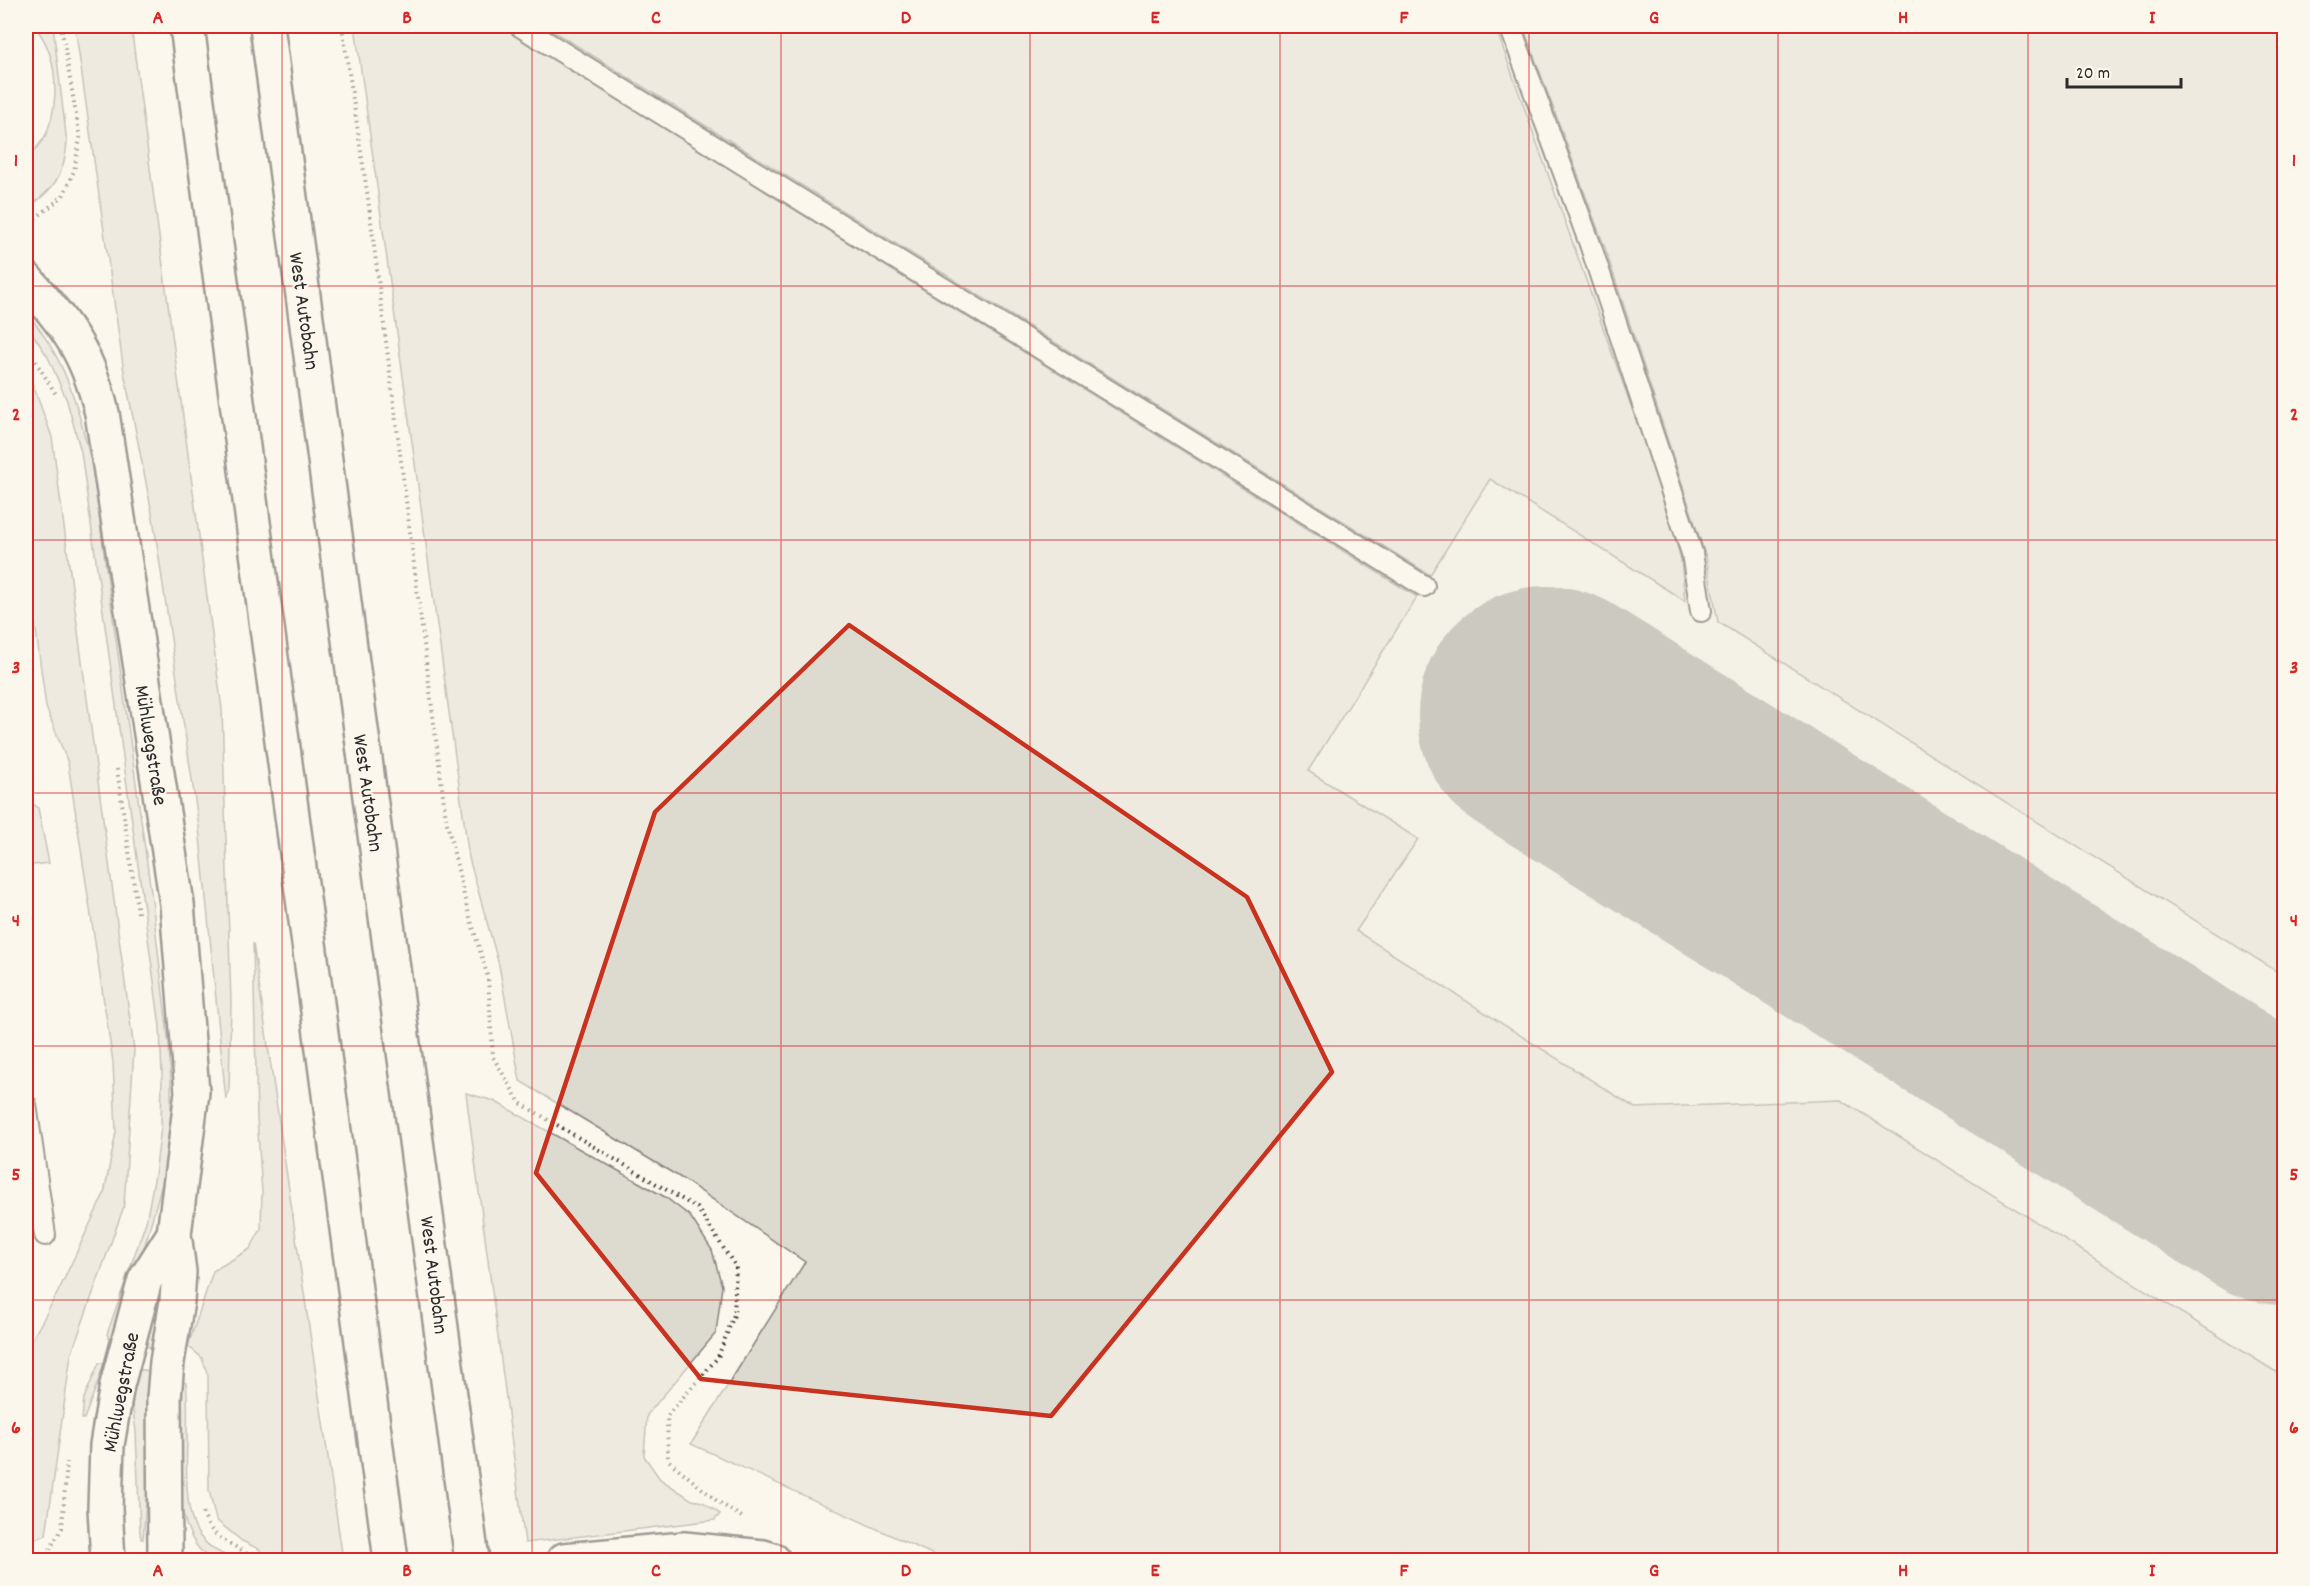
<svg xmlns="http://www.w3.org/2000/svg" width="2310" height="1586" font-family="Dekko,sans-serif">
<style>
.built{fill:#ebe8de}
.green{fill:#dddad0;stroke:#84827e;stroke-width:1.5}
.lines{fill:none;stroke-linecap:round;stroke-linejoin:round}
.runway{stroke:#93918c;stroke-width:258}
.service-casing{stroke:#2b2b2b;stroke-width:24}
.minor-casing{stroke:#2b2b2b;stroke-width:38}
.tertiary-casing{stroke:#2b2b2b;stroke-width:38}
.motorway-casing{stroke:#2b2b2b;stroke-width:38}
.path{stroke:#2b2b2b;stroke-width:4;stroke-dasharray:1.5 4.5;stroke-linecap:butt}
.service{stroke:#fbf7ec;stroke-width:20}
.minor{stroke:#fbf7ec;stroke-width:33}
.tertiary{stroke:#fbf7ec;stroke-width:33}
.motorway{stroke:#fbf7ec;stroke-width:33}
.marked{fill:none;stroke:#c8321e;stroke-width:4.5;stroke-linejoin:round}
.grid{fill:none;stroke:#d62828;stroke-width:1.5;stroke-opacity:0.55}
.labels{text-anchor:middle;stroke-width:4.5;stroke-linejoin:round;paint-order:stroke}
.street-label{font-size:21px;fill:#2b2b2b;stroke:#fbf7ec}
.neatline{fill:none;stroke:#d62828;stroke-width:2}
.grid-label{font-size:20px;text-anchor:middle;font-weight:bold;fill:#d62828}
</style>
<rect width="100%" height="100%" fill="#fbf7ec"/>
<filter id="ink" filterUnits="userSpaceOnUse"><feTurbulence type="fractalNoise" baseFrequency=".0167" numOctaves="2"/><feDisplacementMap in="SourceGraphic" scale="12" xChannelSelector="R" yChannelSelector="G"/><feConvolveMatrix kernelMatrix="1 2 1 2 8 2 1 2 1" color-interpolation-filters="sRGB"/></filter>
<g filter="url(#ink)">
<!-- built -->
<polygon class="built" points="355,26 2284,26 2284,1560 945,1560 691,1444 805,1262 681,1178 520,1081 499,965 469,858"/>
<!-- green -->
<g class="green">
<path d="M34 26H53L67 143C64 178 53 189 26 210 25 198 22 173 26 163 30 152 43 144 47 132 60 100 58 53 34 26Z"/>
<polygon points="75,26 131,26 222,709 231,1003 229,1090 226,1100 199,827 153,518 124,372"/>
<polygon points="355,26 500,26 1417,597 1308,771 1418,839 1356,931 1635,1108 1841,1100 2284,1377 2284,1560 945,1560 691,1444 805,1262 681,1178 520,1081 499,965 469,858"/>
<polygon points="545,26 1495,26 1664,498 1681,560 1685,601 1490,479 1430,575"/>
<polygon points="1523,26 2284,26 2284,976 1718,622 1706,557 1605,248"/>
<path d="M26 312C67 360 78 406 92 466L152 899 169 1045 171 1083V1124L165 1173 143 1252 113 1339 110 1341 107 1334 146 1222 155 1175 161 1127 162 1075 160 1027 152 967 81 452 67 401 48 357 26 324Z"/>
<polygon points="26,366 52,437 134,1050 124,1206 71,1355 46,1535 26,1542 26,1351 58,1292 104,1194 116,1132 113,1062 68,763 46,707 26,554"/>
<polygon points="26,798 38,808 49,863 26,866"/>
<polygon points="253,943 343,1560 268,1560 259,1549 242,1541 216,1520 209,1490 208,1376 202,1358 188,1346 213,1271 250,1249 261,1229 262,1192 257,1118"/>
<polygon points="466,1093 494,1101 665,1197 690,1216 712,1250 722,1286 716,1333 647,1415 644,1456 660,1479 692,1500 703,1502 720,1514 715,1520 525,1543"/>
<polygon points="164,1279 153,1348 140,1345 159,1280"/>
<polygon points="99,1363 105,1363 84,1419 82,1419 84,1398"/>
<polygon points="135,1369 151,1371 147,1490 143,1539 141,1539 140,1532 136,1432 131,1397"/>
<path d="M178 1380 186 1383C192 1423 177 1502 199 1535 209 1549 226 1557 242 1560H213C166 1537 178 1425 178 1380Z"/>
</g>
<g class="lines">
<!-- runway -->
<polyline class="runway" points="1547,715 2284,1176"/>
<defs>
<g id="service">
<polyline points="520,26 1424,586"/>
<polyline points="1510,26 1590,244 1692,553 1701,611"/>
<polyline points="26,1105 45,1235"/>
</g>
<polyline id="minor" points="564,1560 684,1549 763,1557 773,1560"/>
<g id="tertiary">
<path d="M26 279C67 327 87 350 102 413L177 904 192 1092 174 1234 179 1272 177 1301 167 1362 164 1398 165 1560"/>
<polyline points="108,1560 105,1508 107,1445 117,1385 145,1280 174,1234"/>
</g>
<g id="motorway">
<polyline points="187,26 391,1560"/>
<polyline points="267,26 472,1560"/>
</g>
</defs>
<!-- service casing -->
<use href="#service" class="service-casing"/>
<!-- minor casing -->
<use href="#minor" class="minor-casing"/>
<!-- tertiary casing -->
<use href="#tertiary" class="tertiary-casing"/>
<!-- motorway casing -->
<use href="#motorway" class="motorway-casing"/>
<!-- path -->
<g class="path">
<polyline points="342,26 368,198 446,819 466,904 488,978 493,1057 520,1103 697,1208 736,1267 734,1315 718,1357 667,1416 668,1460 717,1501 742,1517"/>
<polyline points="26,226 63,196 74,171 80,138 61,26"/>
<polyline points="26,346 57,396"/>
<polyline points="117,769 138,913"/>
<path d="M203 1513C212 1543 235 1542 255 1560"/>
<polyline points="44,1560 62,1528 67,1462"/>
</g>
<!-- service -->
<use href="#service" class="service"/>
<!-- minor -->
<use href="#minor" class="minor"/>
<!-- tertiary -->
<use href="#tertiary" class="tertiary"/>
<!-- motorway -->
<use href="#motorway" class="motorway"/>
</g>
</g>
<!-- marked area -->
<path d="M0 0H2310V1586H0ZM849 625 1247 897 1332 1072 1051 1416 701 1379 536 1173 655 812Z" fill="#fbf7ec" fill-opacity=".55" fill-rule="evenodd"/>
<path class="marked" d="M849 625 1247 897 1332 1072 1051 1416 701 1379 536 1173 655 812Z"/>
<!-- grid -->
<path class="grid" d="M282 26V1560M532 26V1560M781 26V1560M1030 26V1560M1280 26V1560M1529 26V1560M1778 26V1560M2028 26V1560M26 286H2284M26 540H2284M26 793H2284M26 1046H2284M26 1300H2284"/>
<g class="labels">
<!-- street labels -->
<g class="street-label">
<text transform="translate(305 311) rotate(82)" y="7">West Autobahn</text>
<text transform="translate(152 745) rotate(81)" y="7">Mühlwegstraße</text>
<text transform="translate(369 793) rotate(82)" y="7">West Autobahn</text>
<text transform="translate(435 1275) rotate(83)" y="7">West Autobahn</text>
<text transform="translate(120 1392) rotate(-79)" y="7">Mühlwegstraße</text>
</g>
</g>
<!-- margin -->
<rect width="2310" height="1586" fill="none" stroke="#fbf7ec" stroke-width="66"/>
<!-- scale -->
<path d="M2067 78v9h114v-9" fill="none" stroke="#2b2b2b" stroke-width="3"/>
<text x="2076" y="78" font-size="18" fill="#2b2b2b" stroke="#fbf7ec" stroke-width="4.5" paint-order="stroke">20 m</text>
<rect x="33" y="33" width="2244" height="1520" class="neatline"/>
<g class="grid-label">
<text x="158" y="23">A</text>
<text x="407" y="23">B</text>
<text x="656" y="23">C</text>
<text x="906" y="23">D</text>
<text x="1155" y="23">E</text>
<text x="1404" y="23">F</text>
<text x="1654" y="23">G</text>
<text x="1903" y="23">H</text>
<text x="2152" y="23">I</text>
<text x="16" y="166">1</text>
<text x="2294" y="166">1</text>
<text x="16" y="420">2</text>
<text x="2294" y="420">2</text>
<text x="16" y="673">3</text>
<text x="2294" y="673">3</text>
<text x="16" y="926">4</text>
<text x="2294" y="926">4</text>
<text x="16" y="1180">5</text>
<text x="2294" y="1180">5</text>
<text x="16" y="1433">6</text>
<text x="2294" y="1433">6</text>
<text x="158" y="1576">A</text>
<text x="407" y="1576">B</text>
<text x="656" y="1576">C</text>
<text x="906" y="1576">D</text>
<text x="1155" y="1576">E</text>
<text x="1404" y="1576">F</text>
<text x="1654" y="1576">G</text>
<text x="1903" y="1576">H</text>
<text x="2152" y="1576">I</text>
</g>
</svg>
